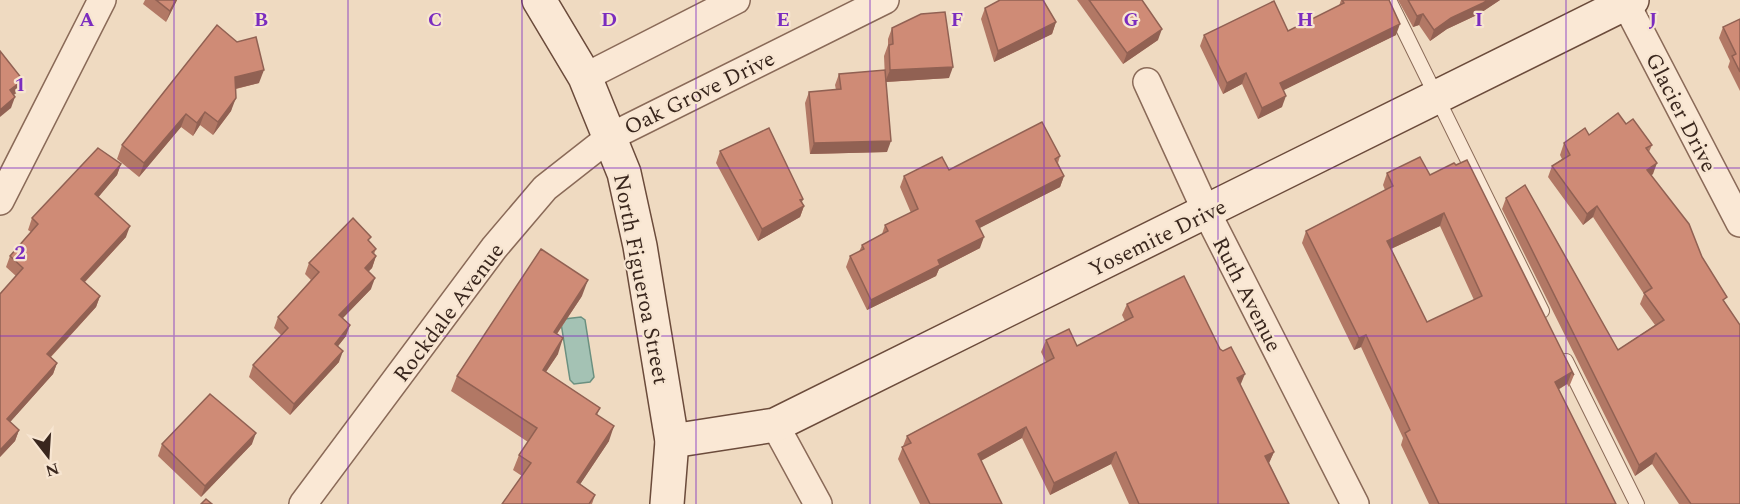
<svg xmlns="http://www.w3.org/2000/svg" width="1740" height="504" font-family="Spectral,serif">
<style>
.water{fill:#a4c2b4;stroke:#6b9080;stroke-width:1.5}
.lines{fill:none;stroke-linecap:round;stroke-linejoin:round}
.lane-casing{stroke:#8a6a58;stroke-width:16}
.street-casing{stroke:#8a6a58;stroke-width:30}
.secondary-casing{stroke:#6b4b3b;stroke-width:36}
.lane{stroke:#fae8d5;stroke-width:14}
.street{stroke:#fae8d5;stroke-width:27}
.secondary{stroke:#fae8d5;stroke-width:33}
.wall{fill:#b27865;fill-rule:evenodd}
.shaded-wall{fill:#916153}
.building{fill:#cf8b76;stroke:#916153;stroke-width:1.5;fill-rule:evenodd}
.grid{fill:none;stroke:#7b2cbf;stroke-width:1.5;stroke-opacity:0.55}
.labels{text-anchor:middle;stroke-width:4.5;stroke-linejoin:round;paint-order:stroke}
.street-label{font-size:22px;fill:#39261d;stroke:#f7e5d1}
.grid-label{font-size:20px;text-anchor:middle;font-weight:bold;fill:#7b2cbf;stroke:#f7e5d1;stroke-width:4.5;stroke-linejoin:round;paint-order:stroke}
</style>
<rect width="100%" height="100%" fill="#efdac1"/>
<!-- water -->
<polygon class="water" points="581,317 585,320 594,377 590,382 574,384 570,380 561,323 564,319"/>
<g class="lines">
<defs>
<g id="lane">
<polyline points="1389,0 1542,311"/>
<polyline points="1566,361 1637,504"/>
</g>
<g id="street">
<polyline points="1624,0 1740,223"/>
<polyline points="585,77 736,0"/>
<polyline points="1147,82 1207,213 1355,504"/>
<polyline points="0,201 102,0"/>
<polyline points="775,425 818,504"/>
<polyline points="303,504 494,248 545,188 610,137 885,0"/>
</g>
<g id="secondary">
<polyline points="539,0 585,77 624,173 640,246 672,441 667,504"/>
<polyline points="672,441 775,425 1632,0"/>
</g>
</defs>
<!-- lane casing -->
<use href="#lane" class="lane-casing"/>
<!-- street casing -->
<use href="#street" class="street-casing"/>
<!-- secondary casing -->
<use href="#secondary" class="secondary-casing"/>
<!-- lane -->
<use href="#lane" class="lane"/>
<!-- street -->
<use href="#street" class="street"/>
<!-- secondary -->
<use href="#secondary" class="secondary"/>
</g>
<!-- wall -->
<g class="wall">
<polygon points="145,0 177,0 166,22 143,4"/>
<polygon points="1077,0 1142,0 1158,40 1123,64"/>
<polygon points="1341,0 1389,0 1396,35 1283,90 1282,107 1258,119 1242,84 1223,94 1200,46 1204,35 1288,31 1339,6"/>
<polygon points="1398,0 1500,0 1479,14 1447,29 1430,41 1419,25 1413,27"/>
<polygon points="985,8 1056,22 1052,34 994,62 981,19"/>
<polygon points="1740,19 1740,91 1728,67 1730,61 1719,38 1723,27"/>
<polygon points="217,25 259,83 236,89 231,111 213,135 200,125 193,136 181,127 139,177 117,159 122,145"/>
<polygon points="892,28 949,78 886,82 887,152 810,154 805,103 809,92 836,90 835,85 839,74 885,79 884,56 888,45 888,39"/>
<polygon points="1589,135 1652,145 1649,152 1653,174 1651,175 1702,257 1725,303 1740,504 1679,504 1652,464 1635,476 1502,209 1506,198 1618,350 1655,325 1640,304 1644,294 1593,217 1583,225 1548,177 1552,166 1562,159 1560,155 1564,143"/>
<polygon points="720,151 803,199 802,202 804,206 800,217 758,241 716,163"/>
<polygon points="1060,156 1058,163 1064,176 1060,187 979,228 980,248 939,269 936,276 867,310 846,267 850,256 859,252 862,245 882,234 885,225 911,213 900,187 904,176"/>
<polygon points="121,164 117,175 98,197 126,237 85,282 100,296 96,307 51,357 57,363 53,374 10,422 19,430 15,441 0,457 16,276 6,267 10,256 31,232 28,230 32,218"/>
<path d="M1387 173 1430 175 1574 375 1569 387 1567 384 1558 390 1616 504H1429L1401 445 1403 438 1361 347 1354 350 1302 243 1306 231 1385 190 1383 185ZM1440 226 1474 300 1427 322 1391 249Z"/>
<polygon points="369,242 376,249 374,254 376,256 372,268 368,272 371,289 343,318 346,336 338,346 339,362 290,415 249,377 253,365 281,335 274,328 278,317 311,280 305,274 309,263"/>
<polygon points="582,296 557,334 558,354 546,372 600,408 597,415 609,441 580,484 595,495 592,504 502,504 522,476 513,470 519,455 528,442 451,391 457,376"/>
<polygon points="1127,304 1220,349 1240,386 1274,452 1269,463 1289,504 1129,504 1111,464 1050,495 1022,438 981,461 1002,504 920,504 898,459 907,436 1046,362 1041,352 1046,340 1077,346 1125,321 1122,315"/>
<polygon points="162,444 252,444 201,497 158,456"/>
</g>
<!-- shaded-wall -->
<g class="shaded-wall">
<polygon points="176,0 177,0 166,22 170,11"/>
<polygon points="1488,0 1500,0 1479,14 1447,29 1430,41 1434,30 1451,18"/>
<polygon points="1423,14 1419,25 1413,27 1417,16"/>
<polygon points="1056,22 1052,34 994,62 998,51"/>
<polygon points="1400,24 1396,35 1276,94 1280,83"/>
<polygon points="1162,29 1158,40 1123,64 1127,53"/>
<polygon points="953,67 949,78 885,82 890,70"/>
<polygon points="264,70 259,83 230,90 235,77"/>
<polygon points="1246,73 1242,84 1223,94 1227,83"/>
<polygon points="23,80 19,91 6,101 10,90"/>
<polygon points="1286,96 1282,107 1258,119 1262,108"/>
<polygon points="15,97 11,108 0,117 0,110"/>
<polygon points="236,98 231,111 213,135 218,122"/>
<polygon points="205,112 200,125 193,136 197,123"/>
<polygon points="186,114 181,127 139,177 144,163"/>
<polygon points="891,141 887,152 810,154 814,143"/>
<polygon points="1657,163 1653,174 1643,181 1647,170"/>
<polygon points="121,164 117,175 91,206 95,194"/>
<polygon points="1064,176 1060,187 972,232 976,221"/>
<polygon points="803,199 799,209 804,206 800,217 758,241 762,229"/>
<polygon points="1597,206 1593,217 1583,225 1587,214"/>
<polygon points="1444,213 1440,226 1382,253 1387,241"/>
<polygon points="130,226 126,237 77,290 81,279"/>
<polygon points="984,237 980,248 939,269 936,276 867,310 871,300 938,260"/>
<polygon points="376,256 372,268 361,279 365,268"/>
<polygon points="375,278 371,289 335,326 339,315"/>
<polygon points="588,280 582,296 548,347 554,332"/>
<polygon points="100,296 96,307 43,365 47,354"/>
<polygon points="350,325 346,336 331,355 335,344"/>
<polygon points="1366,335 1361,347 1354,350 1359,338"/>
<polygon points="563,338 558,354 537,385 543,370"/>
<polygon points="343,351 339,362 290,415 294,404"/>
<polygon points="57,363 53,374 3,430 7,419"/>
<polygon points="1572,372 1567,384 1550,394 1555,382"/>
<polygon points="1245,374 1240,386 1237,378"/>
<polygon points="614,426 609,441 571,498 577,482"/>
<polygon points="1026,427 1022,438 973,465 978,454"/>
<polygon points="19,430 15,441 0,457 0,450"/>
<polygon points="256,433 252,444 201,497 205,486"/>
<polygon points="1116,452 1111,464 1050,495 1054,483"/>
<polygon points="1274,452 1269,463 1261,467 1265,456"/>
<polygon points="1656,453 1652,464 1635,476 1639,465"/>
</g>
<!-- building -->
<g class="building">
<polygon points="156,0 176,0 170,11"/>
<polygon points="1000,0 1043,0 1056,22 998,51 985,8"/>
<polygon points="1089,0 1142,0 1162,29 1127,53"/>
<polygon points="1342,0 1389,0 1400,24 1280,83 1286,96 1262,108 1246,73 1227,83 1204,35 1274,1 1288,31 1344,3"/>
<polygon points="1408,0 1488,0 1483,3 1451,18 1434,30 1423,14 1417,16"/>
<polygon points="945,12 953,67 890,70 889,45 893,44 892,28 921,14"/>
<polygon points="1740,19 1740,72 1732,56 1736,54 1723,27"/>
<polygon points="217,25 237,42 256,37 264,70 235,77 236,98 218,122 205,112 197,123 186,114 144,163 122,145"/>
<polygon points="0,51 23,80 10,90 15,97 0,110"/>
<polygon points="885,70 891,141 814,143 809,92 841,89 839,74"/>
<polygon points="1618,113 1626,124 1633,119 1652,145 1646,148 1657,163 1647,170 1689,224 1702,257 1727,297 1723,300 1740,325 1740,504 1691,504 1656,453 1639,465 1506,198 1525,185 1618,350 1664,320 1644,293 1652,288 1597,206 1587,214 1552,166 1570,155 1564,143 1585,128 1589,135"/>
<polygon points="1042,122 1060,156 1055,159 1064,176 976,221 984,237 938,260 940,265 871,300 850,256 864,249 862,245 888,231 885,225 918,209 904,176 942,157 949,170"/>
<polygon points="769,128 803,199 800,200 804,206 762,229 720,151"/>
<polygon points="98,148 121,164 95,194 130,226 81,279 100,296 47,354 57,363 7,419 19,430 0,450 0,294 23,268 10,256 38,224 32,218"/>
<path d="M1420 157 1430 175 1454 163 1456 165 1467 160 1574 375 1572 372 1555 382 1616 504H1439L1405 433 1410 430 1366 335 1359 338 1306 231 1393 186 1387 173ZM1444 213 1482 296 1427 322 1387 241Z"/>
<polygon points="353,218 371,237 368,240 376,249 372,252 376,256 365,268 375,278 339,315 350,325 335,344 343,351 294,404 253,365 288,328 278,317 319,272 309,263"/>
<polygon points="541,249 588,280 554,332 563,338 543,370 600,408 596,414 614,426 577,482 595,495 589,504 502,504 531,463 519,455 537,428 457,376"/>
<polygon points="1184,276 1220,349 1223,351 1231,347 1245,374 1237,378 1274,452 1265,456 1289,504 1139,504 1116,452 1054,483 1026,427 978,454 1002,504 930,504 902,447 911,443 907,436 1054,358 1046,340 1069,329 1077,346 1133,317 1127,304"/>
<polygon points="210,394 256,433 205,486 162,444"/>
<polygon points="206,499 212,504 201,504"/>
</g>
<!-- grid -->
<path class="grid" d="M174 0V504M348 0V504M522 0V504M696 0V504M870 0V504M1044 0V504M1218 0V504M1392 0V504M1566 0V504M0 168H1740M0 336H1740"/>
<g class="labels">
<!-- street labels -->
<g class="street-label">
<text transform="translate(699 92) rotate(-26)" y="8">Oak Grove Drive</text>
<text transform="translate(1682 112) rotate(63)" y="8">Glacier Drive</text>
<text transform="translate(1157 237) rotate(-26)" y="8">Yosemite Drive</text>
<text transform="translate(642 279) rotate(79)" y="8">North Figueroa Street</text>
<text transform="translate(1248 294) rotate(63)" y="8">Ruth Avenue</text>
<text transform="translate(448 312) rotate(-53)" y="8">Rockdale Avenue</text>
</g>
</g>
<g class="grid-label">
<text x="87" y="26">A</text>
<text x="261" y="26">B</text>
<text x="435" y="26">C</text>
<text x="609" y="26">D</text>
<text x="783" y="26">E</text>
<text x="957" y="26">F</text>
<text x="1131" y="26">G</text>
<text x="1305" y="26">H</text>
<text x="1479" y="26">I</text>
<text x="1653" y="26">J</text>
<text x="20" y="91">1</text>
<text x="20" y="259">2</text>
</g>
<!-- north arrow -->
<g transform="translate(48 456) rotate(163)" stroke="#f7e5d1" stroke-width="4.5" paint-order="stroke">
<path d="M0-4.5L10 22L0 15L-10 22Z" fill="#39261d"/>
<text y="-9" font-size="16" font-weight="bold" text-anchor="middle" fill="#39261d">N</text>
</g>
</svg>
